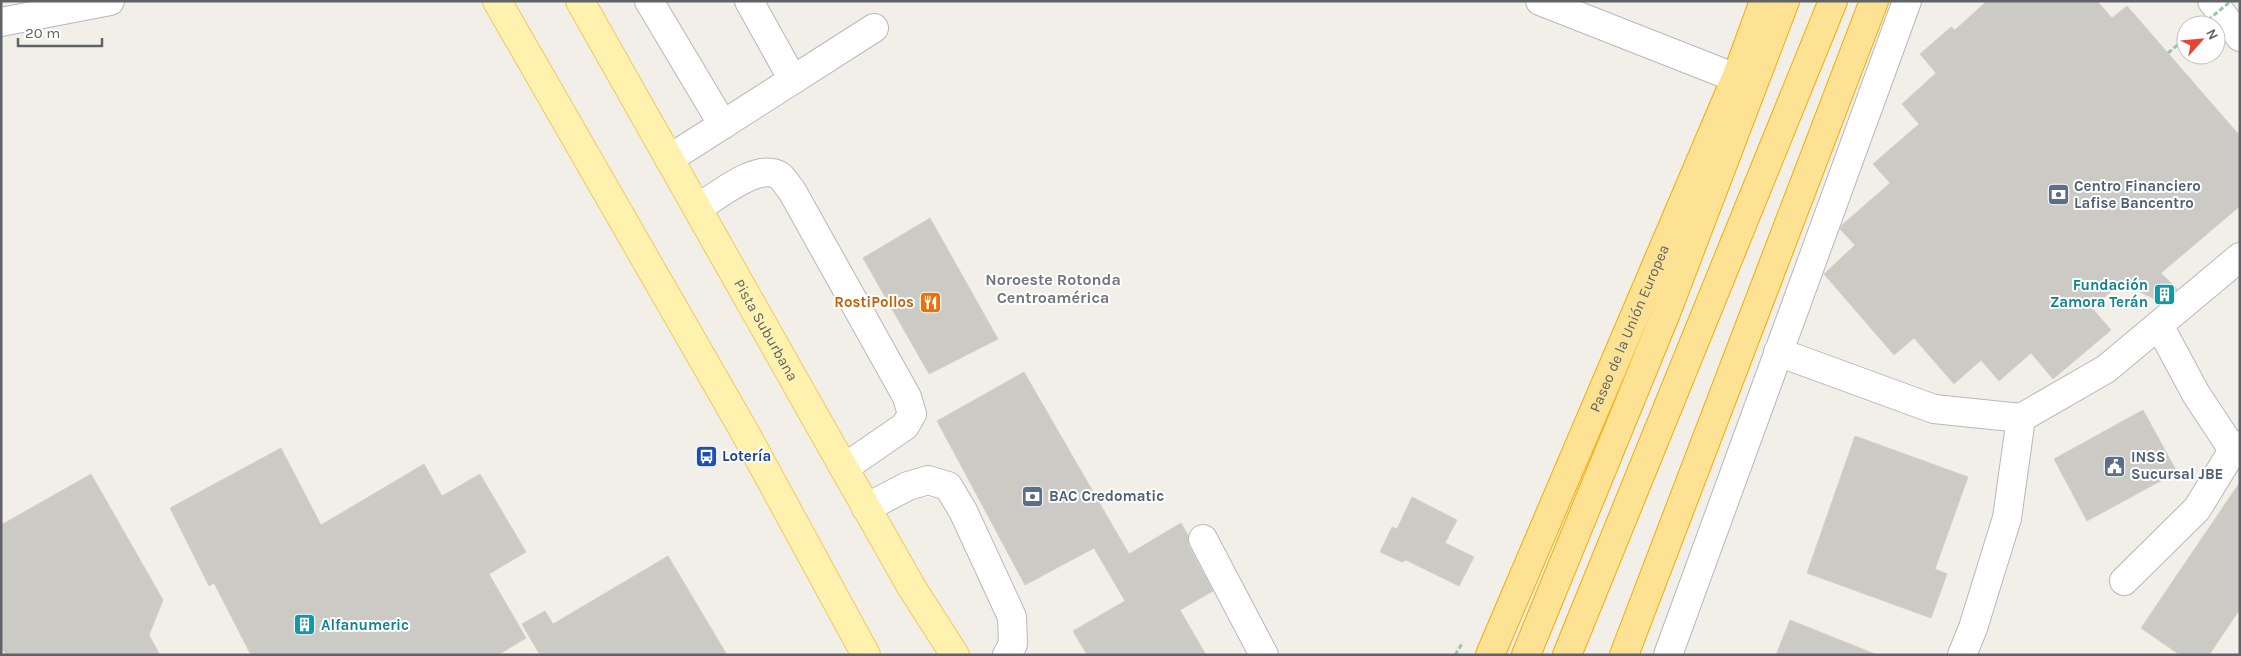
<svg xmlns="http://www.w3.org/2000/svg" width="2241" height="656" font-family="Karla,sans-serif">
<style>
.building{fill:#cccac5;stroke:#d6d1c6}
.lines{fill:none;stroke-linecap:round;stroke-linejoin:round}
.minor-casing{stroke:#b5b8bc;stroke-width:30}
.major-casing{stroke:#f2c960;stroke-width:30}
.highway-casing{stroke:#f9ab00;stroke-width:30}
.path{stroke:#9cc7a9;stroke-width:3;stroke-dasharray:5 2.5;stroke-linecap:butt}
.minor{stroke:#fff;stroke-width:28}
.major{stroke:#fff2af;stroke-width:28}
.highway{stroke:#fde293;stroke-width:28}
.path-bridge{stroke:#9cc7a9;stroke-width:3;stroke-dasharray:5 2.5;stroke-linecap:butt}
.labels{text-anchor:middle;stroke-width:4;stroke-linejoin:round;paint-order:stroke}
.service-label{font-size:15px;font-weight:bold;fill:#4e5e75;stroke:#fff;text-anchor:start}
.culture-label{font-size:15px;font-weight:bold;fill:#0d838f;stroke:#fff;text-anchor:end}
.food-label{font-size:15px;font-weight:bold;fill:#c56008;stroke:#fff;text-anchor:end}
.street-label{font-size:15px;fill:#5f6368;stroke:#fff}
.transit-label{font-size:15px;font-weight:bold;fill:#164399;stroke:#fff;text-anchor:start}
.neighbourhood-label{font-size:16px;font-weight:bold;fill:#70757a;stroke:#fff}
</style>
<rect width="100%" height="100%" fill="#f1efe8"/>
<!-- building -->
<g class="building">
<polygon points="1987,1 2097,1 2112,18 2127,6 2240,136 2240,206 2161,273 2177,289 2161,302 2121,283 2092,308 2111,330 2053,379 2031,353 1999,381 1981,360 1954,384 1914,338 1894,355 1824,274 1855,245 1840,229 1842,225 1890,183 1873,164 1919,124 1902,104 1936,73 1920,54 1951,27 1955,30"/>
<polygon points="930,218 998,339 929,374 863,258"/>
<polygon points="1024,372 1129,554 1181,523 1188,535 1189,546 1213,591 1180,610 1206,655 1087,655 1073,631 1125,601 1094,548 1025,585 937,421"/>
<polygon points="2143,410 2177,472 2087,521 2054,459"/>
<polygon points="1855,436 1968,477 1935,569 1947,574 1931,618 1807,573"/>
<polygon points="281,448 321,525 424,464 442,496 480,474 526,552 489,574 526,638 498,655 251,655 214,583 209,586 170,508"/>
<polygon points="91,474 163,600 149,635 160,655 6,655 1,646 1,525"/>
<polygon points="2240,482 2240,609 2209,655 2180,655 2141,628"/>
<polygon points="1412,497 1457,520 1445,543 1474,557 1459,586 1406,560 1402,562 1380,552 1392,527 1397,529"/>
<polygon points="668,556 727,655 540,655 522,624 545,611 553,624"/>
<polygon points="1790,620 1875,654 1875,655 1776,655"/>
</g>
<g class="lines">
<defs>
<g id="minor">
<polyline points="649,1 723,125"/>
<polyline points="749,1 793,80"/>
<polyline points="1540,1 1736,78"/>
<polyline points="2212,1 2240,37"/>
<polyline points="1,22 110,1"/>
<polyline points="669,159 874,28"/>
<path d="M698 208C716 197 759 161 780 176 784 179 788 187 792 191L907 397 912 414 905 426 844 468"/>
<polyline points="2159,325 2196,394 2233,450"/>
<polyline points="1778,352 1934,409 2021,418 2106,369 2240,257"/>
<polyline points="866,508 908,486 928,480 948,486 963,511 1012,617 1013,644 1007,655"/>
<polyline points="1203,539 1264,655"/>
<polyline points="2124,581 2197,509 2233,450 2240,445"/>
<polyline points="1668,655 1907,1"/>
<polyline points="1962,655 1973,628 2007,518 2021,418"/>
</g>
<g id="major">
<polyline points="497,1 743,429 866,655"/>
<path id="s1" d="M580 1 844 468 912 588 955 655"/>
</g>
<g id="highway">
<path id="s2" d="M1490 655 1736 78 1764 1"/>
<polyline points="1526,655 1666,313 1785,1"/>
<polyline points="1567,655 1833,1"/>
<polyline points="1624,655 1874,1"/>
</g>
</defs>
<!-- minor casing -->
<use href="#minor" class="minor-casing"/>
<!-- major casing -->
<use href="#major" class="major-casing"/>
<!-- highway casing -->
<use href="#highway" class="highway-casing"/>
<!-- path -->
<g class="path">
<polyline points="2168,53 2186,38"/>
<polyline points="1455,655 1463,642"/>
</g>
<!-- minor -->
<use href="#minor" class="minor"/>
<!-- major -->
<use href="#major" class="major"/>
<!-- highway -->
<use href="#highway" class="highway"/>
<!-- path-bridge -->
<polyline class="path-bridge" points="2202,25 2231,1"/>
</g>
<!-- icons -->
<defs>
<symbol id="bank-square" viewBox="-11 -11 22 22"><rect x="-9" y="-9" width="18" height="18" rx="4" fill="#5c6f8a" stroke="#fff"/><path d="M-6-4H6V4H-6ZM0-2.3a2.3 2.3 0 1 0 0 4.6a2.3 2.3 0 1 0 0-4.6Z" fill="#fff"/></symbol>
<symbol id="building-square" viewBox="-11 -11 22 22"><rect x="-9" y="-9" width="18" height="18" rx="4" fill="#0f9aa8" stroke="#fff"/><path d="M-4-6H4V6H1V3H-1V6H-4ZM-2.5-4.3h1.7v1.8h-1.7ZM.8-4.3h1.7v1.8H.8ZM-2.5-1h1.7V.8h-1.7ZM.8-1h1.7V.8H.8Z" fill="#fff"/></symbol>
<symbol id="restaurant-square" viewBox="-11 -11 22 22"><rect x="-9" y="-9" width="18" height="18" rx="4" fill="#e8710a" stroke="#fff"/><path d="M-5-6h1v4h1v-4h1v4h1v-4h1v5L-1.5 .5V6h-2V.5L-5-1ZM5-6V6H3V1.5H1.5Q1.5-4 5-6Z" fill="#fff"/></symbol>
<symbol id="bus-square" viewBox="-11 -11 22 22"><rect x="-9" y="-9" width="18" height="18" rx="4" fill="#1a4fb4" stroke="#fff"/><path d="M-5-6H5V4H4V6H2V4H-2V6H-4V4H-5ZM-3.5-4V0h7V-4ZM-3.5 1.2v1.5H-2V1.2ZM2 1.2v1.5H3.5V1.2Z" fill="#fff"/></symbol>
<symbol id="civic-square" viewBox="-11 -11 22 22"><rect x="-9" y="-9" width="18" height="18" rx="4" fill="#5c6f8a" stroke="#fff"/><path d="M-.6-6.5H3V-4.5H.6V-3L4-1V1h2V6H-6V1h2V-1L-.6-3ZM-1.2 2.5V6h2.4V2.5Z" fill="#fff"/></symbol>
</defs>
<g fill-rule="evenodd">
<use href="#bank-square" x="2046" y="182" width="25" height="25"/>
<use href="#building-square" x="2152" y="282" width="25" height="25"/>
<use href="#restaurant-square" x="918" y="290" width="25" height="25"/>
<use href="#bus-square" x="694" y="444" width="25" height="25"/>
<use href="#civic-square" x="2102" y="454" width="25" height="25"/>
<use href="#bank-square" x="1020" y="484" width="25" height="25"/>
<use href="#building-square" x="292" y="612" width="25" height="25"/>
</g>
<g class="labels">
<!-- service labels -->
<g class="service-label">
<text x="2074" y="191">Centro Financiero<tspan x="2074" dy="17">Lafise Bancentro</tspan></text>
<text x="2131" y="462">INSS<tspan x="2131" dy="17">Sucursal JBE</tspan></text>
<text x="1049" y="501">BAC Credomatic</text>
</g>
<!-- culture labels -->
<g class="culture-label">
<text x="2148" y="290">Fundación<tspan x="2148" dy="17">Zamora Terán</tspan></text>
<text x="321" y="630" text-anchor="start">Alfanumeric</text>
</g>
<!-- food labels -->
<g class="food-label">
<text x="914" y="307">RostiPollos</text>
</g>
<!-- street labels -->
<g class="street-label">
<text dy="5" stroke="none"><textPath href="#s1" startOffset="378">Pista Suburbana</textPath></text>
<text dy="5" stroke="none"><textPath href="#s2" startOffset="355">Paseo de la Unión Europea</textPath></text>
</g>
<!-- transit labels -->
<g class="transit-label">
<text x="722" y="461">Lotería</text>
</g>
<!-- neighbourhood labels -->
<g class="neighbourhood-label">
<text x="1053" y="285">Noroeste Rotonda<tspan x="1053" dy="18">Centroamérica</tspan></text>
</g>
</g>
<!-- border -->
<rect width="2241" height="656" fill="none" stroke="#5f6368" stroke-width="5"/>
<!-- north arrow -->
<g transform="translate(2201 40) rotate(63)"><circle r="24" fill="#ffffff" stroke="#bfc1c3"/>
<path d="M0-4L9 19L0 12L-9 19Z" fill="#ea4335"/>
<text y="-8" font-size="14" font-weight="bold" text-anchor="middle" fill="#5f6368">N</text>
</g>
<!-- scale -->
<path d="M18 38v8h84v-8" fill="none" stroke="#5f6368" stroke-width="2.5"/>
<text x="25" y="38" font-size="15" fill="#5f6368" stroke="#ffffff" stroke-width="4" paint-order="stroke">20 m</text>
</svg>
